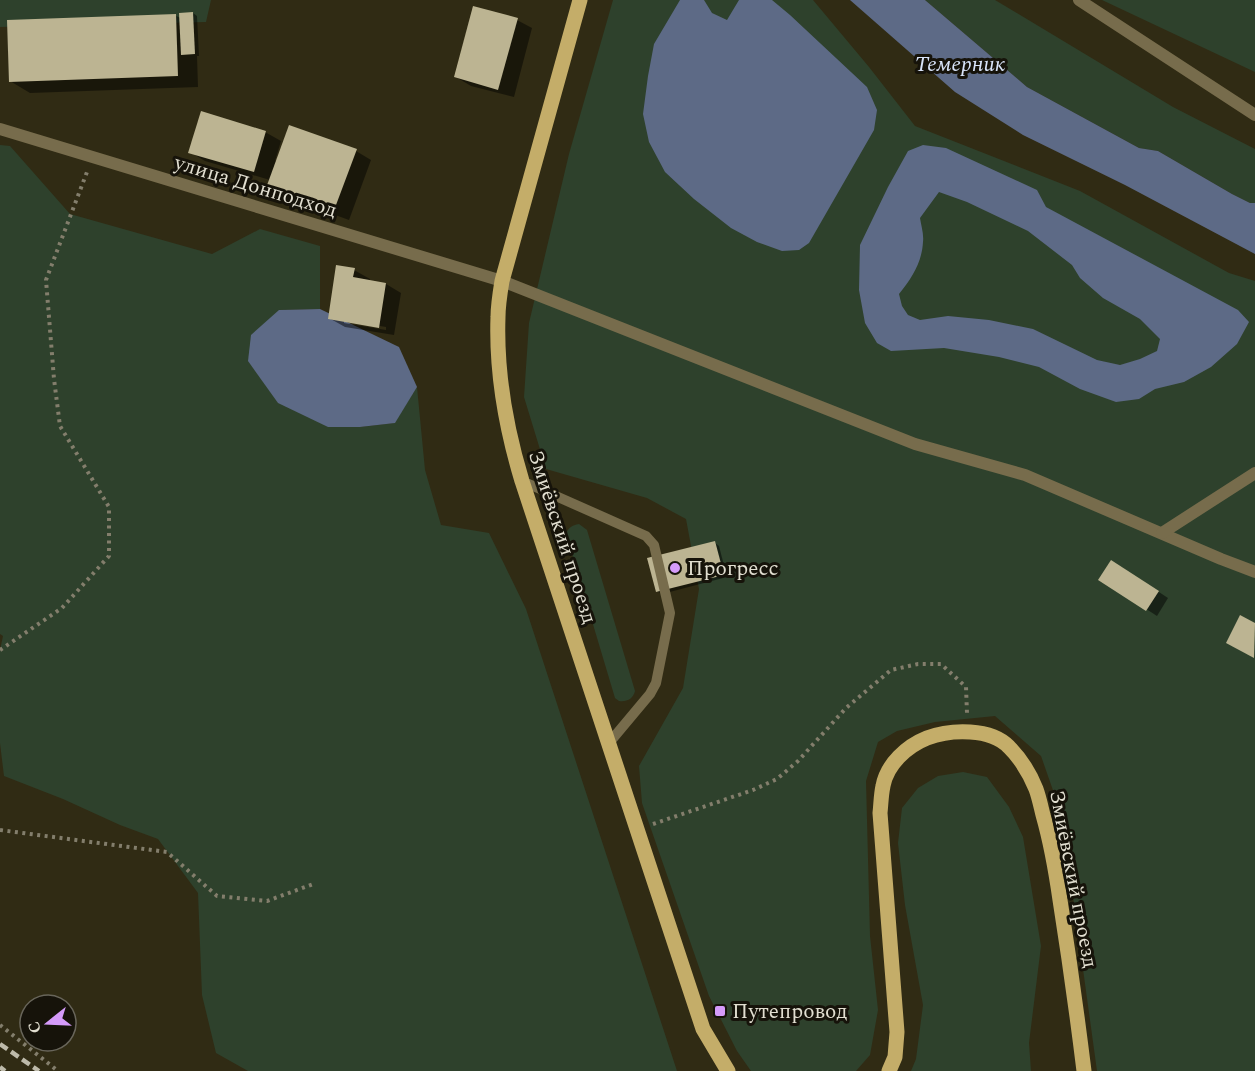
<svg xmlns="http://www.w3.org/2000/svg" width="1255" height="1071" font-family="Spectral,serif">
<style>
.green{fill:#2e412c}
.water{fill:#5d6a86;fill-rule:evenodd}
.shadow{fill:#0007;fill-rule:evenodd}
.building{fill:#bcb492}
.lines{fill:none;stroke-linecap:round;stroke-linejoin:round}
.path{stroke:#837e6c;stroke-width:4;stroke-dasharray:3 4.5;stroke-linecap:butt}
.service{stroke:#776c4c;stroke-width:10}
.minor{stroke:#776c4c;stroke-width:12}
.primary{stroke:#c4ad69;stroke-width:15}
.rail{stroke:#bdbaaa;stroke-width:4.5;stroke-dasharray:9 4.5;stroke-linecap:butt}
.poi-dot{fill:#d59bfa;stroke:#16130a;stroke-width:2}
.labels{text-anchor:middle;stroke-width:6;stroke-linejoin:round;paint-order:stroke}
.street-label{font-size:21px;fill:#e2dfd1;stroke:#16130a}
.poi-label{font-size:21px;fill:#e2dfd1;stroke:#16130a;text-anchor:start}
.water-label{font-size:22px;font-style:italic;fill:#d9e4f9;stroke:#16130a}
</style>
<rect width="100%" height="100%" fill="#302b14"/>
<!-- green -->
<g class="green">
<polygon points="0,0 211,0 206,22 0,27"/>
<polygon points="613,0 813,0 869,67 915,126 1080,191 1229,273 1255,281 1255,1071 1097,1071 1062,816 1041,756 995,716 935,722 897,731 878,742 866,781 870,936 878,1010 870,1055 856,1071 751,1071 737,1051 709,996 642,803 639,766 683,688 699,589 686,519 647,498 546,469 524,397 529,323 569,154"/>
<polygon points="925,0 995,0 1173,107 1255,149 1255,203 1250,203 1232,194 1158,151 1139,148 1027,87"/>
<polygon points="1102,0 1255,0 1255,72"/>
<polygon points="0,145 10,146 70,214 212,254 260,229 320,246 320,309 279,310 328,427 360,427 394,423 417,387 425,470 441,525 489,533 526,609 677,1071 248,1071 216,1053 202,995 198,893 158,839 120,825 63,799 4,776 0,743 0,650 3,636 0,634"/>
<path d="M579 524 587 530 635 691C633 699 627 702 619 701L615 698 566 534C568 528 572 525 579 524Z"/>
<polygon points="963,772 987,777 1009,807 1023,837 1041,946 1029,1043 1031,1071 911,1071 916,1059 923,1005 905,905 898,843 902,808 918,788 938,776"/>
</g>
<!-- water -->
<g class="water">
<polygon points="680,0 704,0 712,13 727,20 739,0 772,0 790,15 867,87 877,110 874,130 809,243 799,250 782,251 757,242 731,228 694,199 665,172 649,142 643,114 648,76 654,44"/>
<polygon points="850,0 925,0 1027,87 1139,148 1158,151 1232,194 1250,203 1255,203 1255,254 1125,185 1023,135 955,92"/>
<path d="M923 145 946 148 1037 190 1046 207 1238 310 1249 322 1237 344 1211 367 1184 382 1155 389 1139 399 1116 402 1080 389 1039 367 999 357 944 348 891 351 877 343 865 323 859 290 860 245 888 187 908 151ZM939 192 967 202 1028 231 1072 265 1080 278 1103 298 1140 319 1160 339 1157 351 1140 359 1120 365 1097 360 1033 329 989 320 948 316 920 320 908 315 902 306 899 294C912 278 922 262 923 242 924 234 921 225 920 218Z"/>
<polygon points="320,309 399,347 417,387 395,423 360,427 328,427 278,403 248,361 251,335 279,310"/>
</g>
<!-- shadow -->
<g class="shadow">
<polygon points="193,13 197,16 199,56 197,56 198,87 30,93 10,81 176,16 181,18"/>
<polygon points="517,20 532,28 514,97 471,86 456,77"/>
<polygon points="265,132 281,141 275,161 277,161 356,151 371,160 349,220 283,196 268,187 270,180 205,161 190,152"/>
<path d="M354 270 370 279 369 281 386 284 401 293 394 335 345 327 329 318ZM344 320 386 327V330L344 323Z"/>
<polygon points="715,543 719,546 727,577 662,594 657,591"/>
<polygon points="1121,567 1168,598 1157,616 1100,579"/>
</g>
<!-- building -->
<g class="building">
<polygon points="473,6 518,18 498,90 454,77"/>
<polygon points="193,12 195,54 181,55 179,13"/>
<polygon points="176,14 178,76 9,82 7,20"/>
<polygon points="201,111 266,131 254,172 188,153"/>
<polygon points="289,125 357,149 333,213 266,188"/>
<polygon points="336,265 355,268 353,277 386,283 379,328 328,319"/>
<polygon points="715,541 724,575 656,592 647,558"/>
<polygon points="1111,560 1159,591 1146,611 1098,580"/>
<polygon points="1240,615 1255,623 1254,658 1226,643"/>
</g>
<g class="lines">
<!-- path -->
<g class="path">
<polyline points="0,650 62,608 109,556 109,507 60,426 54,379 46,280 87,172"/>
<polyline points="653,824 753,790 777,779 798,761 846,708 891,670 918,664 941,664 966,687 967,713"/>
<polyline points="0,830 167,852 217,896 267,901 316,883"/>
<polyline points="0,1025 58,1071"/>
</g>
<!-- service -->
<polyline class="service" points="522,481 646,536 654,545 670,613 656,683 650,694 609,743"/>
<!-- minor -->
<g class="minor">
<polyline points="1079,0 1255,115"/>
<polyline points="0,129 502,281 915,444 1025,475 1221,559 1255,572"/>
<polyline points="1162,533 1255,473"/>
</g>
<!-- primary -->
<g class="primary">
<path d="M580 0 502 281C500 293 498 305 498 317 496 373 506 428 522 481L703 1029 728 1071"/>
<path d="M889 1071 895 1057 897 1032 880 813C881 804 881 795 883 786 887 764 907 746 927 738 951 729 991 728 1009 747 1021 759 1030 774 1036 789 1039 797 1041 807 1043 815 1051 843 1056 872 1060 900 1069 957 1077 1014 1084 1071"/>
</g>
<!-- rail -->
<g class="rail">
<polyline points="0,1044 39,1071"/>
<polyline points="0,1067 5,1071"/>
</g>
</g>
<!-- markers -->
<g class="poi-dot">
<circle cx="675" cy="568" r="6"/>
<rect x="714" y="1005" width="12" height="12" rx="3"/>
</g>
<g class="labels">
<!-- street labels -->
<g class="street-label">
<text transform="translate(256 186) rotate(17)" y="7">улица Донподход</text>
<text transform="translate(563 537) rotate(72)" y="7">Змиёвский проезд</text>
<text transform="translate(1074 879) rotate(79)" y="7">Змиёвский проезд</text>
</g>
<!-- poi labels -->
<g class="poi-label">
<text x="687" y="575">Прогресс</text>
<text x="732" y="1018">Путепровод</text>
</g>
<!-- water labels -->
<g class="water-label">
<text x="960" y="71">Темерник</text>
</g>
</g>
<!-- north arrow -->
<g transform="translate(48 1023) rotate(252)"><circle r="28" fill="#16130a" stroke="#68655a" stroke-width="1.5"/>
<path d="M0-4.5L10 22L0 15L-10 22Z" fill="#d59bfa"/>
<text y="-9" font-size="16" font-weight="bold" text-anchor="middle" fill="#e2dfd1">С</text>
</g>
</svg>
